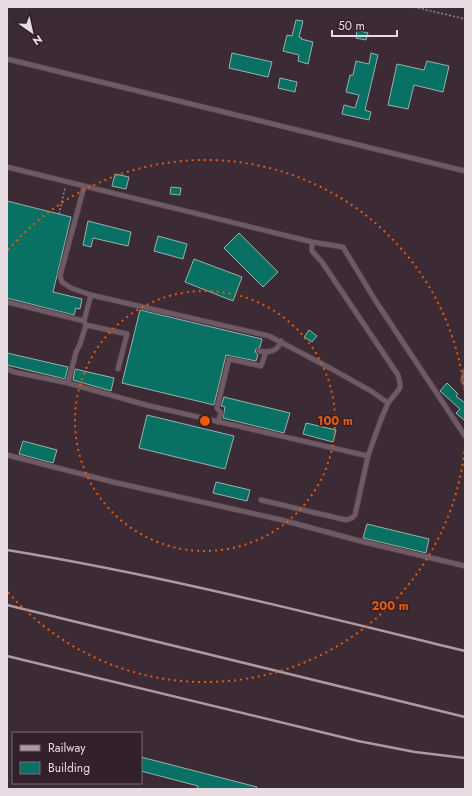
<svg xmlns="http://www.w3.org/2000/svg" width="472" height="796" font-family="Jost,sans-serif">
<style>
.building{fill:#087164;stroke:#97b2ac}
.lines{fill:none;stroke-linecap:round;stroke-linejoin:round}
.lane-casing{stroke:#56474e;stroke-width:6}
.path{stroke:#94858d;stroke-width:1.5;stroke-dasharray:2 2;stroke-linecap:butt}
.lane{stroke:#6e5964;stroke-width:4.5}
.rail{stroke:#a99ba3;stroke-width:2.5}
.ring{fill:none;stroke:#e8590c;stroke-width:2;stroke-dasharray:2 4}
.centre{fill:#e8590c;stroke:#32202a;stroke-width:2}
.ring-label{font-size:12px;text-anchor:middle;font-weight:bold;fill:#e8590c;stroke:#32202a;stroke-width:3;stroke-linejoin:round;paint-order:stroke}
</style>
<rect width="100%" height="100%" fill="#3c2a34"/>
<!-- building -->
<g class="building">
<polygon points="296,20 303,21 299,37 302,38 301,39 313,42 308,64 298,61 299,55 283,51 287,35 292,36"/>
<polygon points="357,30 368,33 366,40 356,38"/>
<polygon points="232,53 272,62 268,77 229,68"/>
<polygon points="371,53 378,55 365,110 371,112 369,120 342,114 344,105 355,108 359,95 346,92 350,75 353,75 356,61 369,64"/>
<polygon points="427,61 449,66 443,92 414,85 408,109 388,105 397,64 424,70"/>
<polygon points="280,78 297,82 295,92 278,88"/>
<polygon points="115,174 129,177 126,189 112,186"/>
<polygon points="171,187 181,188 180,195 170,194"/>
<polygon points="7,201 71,217 53,292 82,299 80,309 76,308 74,315 7,298"/>
<polygon points="88,221 131,232 128,246 93,238 91,247 83,245"/>
<polygon points="239,233 278,272 263,287 224,248"/>
<polygon points="158,236 187,244 183,259 154,251"/>
<polygon points="194,259 242,277 233,301 185,282"/>
<polygon points="140,310 262,339 260,347 255,350 256,353 258,355 256,361 226,355 214,405 122,383"/>
<polygon points="309,330 317,336 312,342 304,337"/>
<polygon points="7,353 68,367 65,379 7,365"/>
<polygon points="75,369 114,378 111,391 73,380"/>
<polygon points="447,383 458,394 456,396 465,403 465,421 456,413 460,409 440,391"/>
<polygon points="224,397 290,413 284,433 223,418 225,407 221,406"/>
<polygon points="147,415 234,436 225,469 139,448"/>
<polygon points="306,423 336,430 333,442 303,434"/>
<polygon points="23,441 57,450 53,463 19,454"/>
<polygon points="216,482 250,490 247,501 213,493"/>
<polygon points="367,524 429,539 426,553 363,538"/>
<polygon points="141,757 257,787 256,789 197,789 198,786 141,771"/>
</g>
<g class="lines">
<defs>
<g id="lane">
<polyline points="7,59 465,171"/>
<polyline points="7,167 312,242 343,247 375,300 465,436"/>
<polyline points="84,187 60,276 62,282 71,288 91,295 269,336 330,368 371,391 388,403"/>
<polyline points="7,302 84,321"/>
<polyline points="86,325 127,334 118,369"/>
<path d="M259 351C268 353 278 352 281 341"/>
<polyline points="7,369 14,372 68,383 146,405 368,456"/>
<polyline points="465,371 463,380 465,384"/>
<polyline points="68,383 76,352 80,344 86,325 84,321 91,295"/>
<polyline points="218,422 221,413 217,408 229,359 261,366 266,352"/>
<polyline points="7,455 113,482 282,520 364,542 465,566"/>
<polyline points="261,500 346,520 352,518 355,515 368,456 380,422 388,403 400,388 400,383 398,375 322,262 312,251 312,242"/>
</g>
</defs>
<!-- lane casing -->
<use href="#lane" class="lane-casing"/>
<!-- path -->
<g class="path">
<polyline points="414,7 465,19"/>
<polyline points="59,214 65,188"/>
</g>
<!-- lane -->
<use href="#lane" class="lane"/>
<!-- rail -->
<g class="rail">
<path d="M7 550C161 575 313 614 465 651"/>
<polyline points="7,605 465,717"/>
<polyline points="7,656 358,741 415,752 465,758"/>
</g>
</g>
<!-- distance rings -->
<g class="ring">
<circle cx="205" cy="421" r="130"/>
<path d="M465 446A261 261 0 0 1 8 592M8 250A261 261 0 0 1 465 396"/>
</g>
<circle cx="205" cy="421" r="6" class="centre"/>
<g class="ring-label">
<text x="335" y="425">100 m</text>
<text x="390" y="610">200 m</text>
</g>
<!-- border -->
<rect width="472" height="796" fill="none" stroke="#e7dbe1" stroke-width="16"/>
<!-- legend -->
<rect x="12" y="732" width="130" height="52" fill="#32202a" stroke="#7a6b73"/>
<rect x="20" y="745" width="20" height="6" fill="#a99ba3" stroke="#7a6b73"/>
<text x="48" y="752" font-size="12" fill="#e7dbe1">Railway</text>
<rect x="20" y="762" width="20" height="12" fill="#087164" stroke="#7a6b73"/>
<text x="48" y="772" font-size="12" fill="#e7dbe1">Building</text>
<!-- north arrow -->
<g transform="translate(32 32) rotate(146)" stroke="#32202a" stroke-width="3" paint-order="stroke">
<path d="M0-3L7 15L0 10L-7 15Z" fill="#e7dbe1"/>
<text y="-6" font-size="11" font-weight="bold" text-anchor="middle" fill="#e7dbe1">N</text>
</g>
<!-- scale -->
<path d="M332 30v6h65v-6" fill="none" stroke="#e7dbe1" stroke-width="2"/>
<text x="338" y="30" font-size="12" fill="#e7dbe1" stroke="#32202a" stroke-width="3" paint-order="stroke">50 m</text>
</svg>
